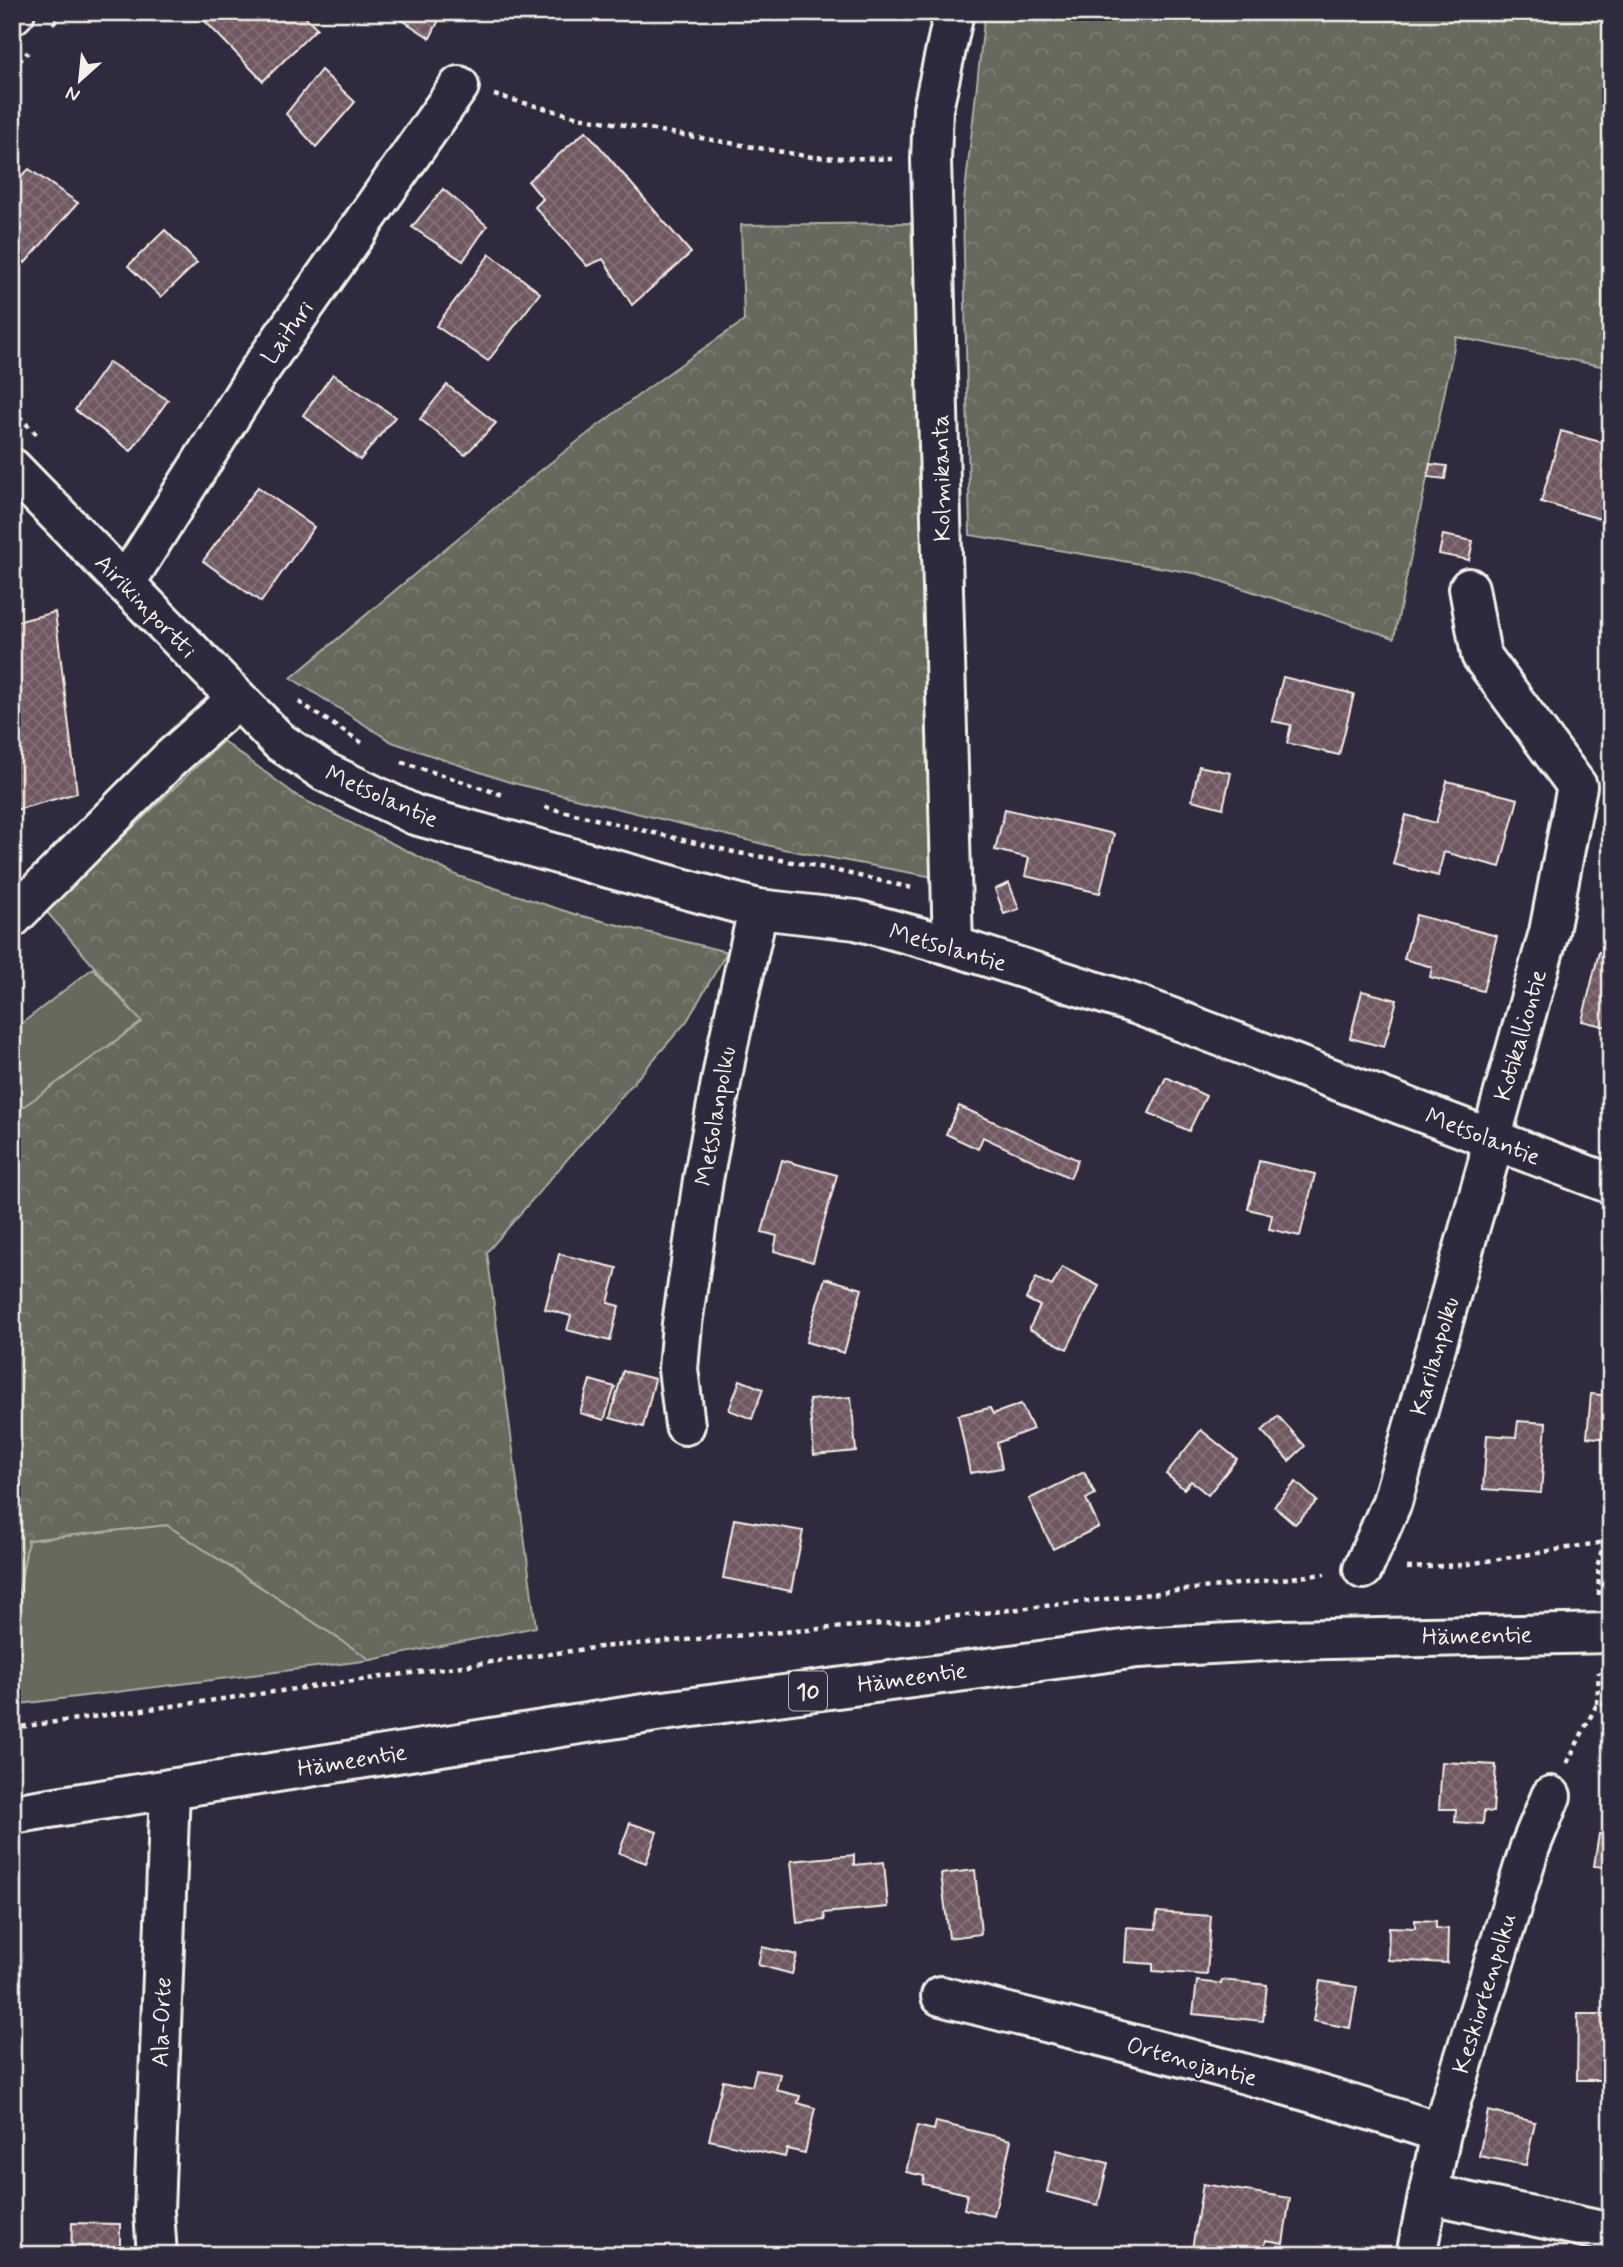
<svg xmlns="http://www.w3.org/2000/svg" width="1623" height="2267" viewBox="0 0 1623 2267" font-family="Mynerve,sans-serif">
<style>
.grass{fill:#66695b;stroke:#adada2;stroke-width:2}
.forest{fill:url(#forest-crowns);stroke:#adada2;stroke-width:2}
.building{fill:url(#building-cross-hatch);stroke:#f4f1e8;stroke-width:2}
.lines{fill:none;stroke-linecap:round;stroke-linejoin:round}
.minor-casing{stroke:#f4f1e8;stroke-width:44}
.highway-casing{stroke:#f4f1e8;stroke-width:44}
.path{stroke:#f4f1e8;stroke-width:4.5;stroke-dasharray:5 5;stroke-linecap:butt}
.minor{stroke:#2f2a3d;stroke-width:38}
.highway{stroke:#2f2a3d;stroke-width:38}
.labels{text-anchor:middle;stroke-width:5;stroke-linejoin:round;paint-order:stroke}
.shield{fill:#2f2a3d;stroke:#b9b5b5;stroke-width:2}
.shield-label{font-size:23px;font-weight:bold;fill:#f4f1e8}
.street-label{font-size:24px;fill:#f4f1e8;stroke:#2f2a3d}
</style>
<defs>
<pattern id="forest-crowns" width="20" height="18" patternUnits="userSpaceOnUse" patternTransform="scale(1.75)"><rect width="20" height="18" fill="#66695b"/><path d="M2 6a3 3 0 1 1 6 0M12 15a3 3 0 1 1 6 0" fill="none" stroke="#7c7f73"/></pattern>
<pattern id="building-cross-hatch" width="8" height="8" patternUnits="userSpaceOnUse" patternTransform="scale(1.75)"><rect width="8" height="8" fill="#705861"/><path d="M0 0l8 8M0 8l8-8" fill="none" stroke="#857078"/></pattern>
</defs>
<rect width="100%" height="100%" fill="#2f2a3d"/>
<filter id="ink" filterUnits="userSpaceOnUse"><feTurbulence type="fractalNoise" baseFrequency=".0143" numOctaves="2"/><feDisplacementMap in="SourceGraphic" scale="14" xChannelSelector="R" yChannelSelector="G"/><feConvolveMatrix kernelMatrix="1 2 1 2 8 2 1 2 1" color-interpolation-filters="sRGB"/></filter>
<g filter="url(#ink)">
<g class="grass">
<polygon points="93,968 142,1022 12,1115 12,1031"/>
<polygon points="167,1525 371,1660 12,1705 12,1631 28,1540"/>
</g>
<g class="forest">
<polygon points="985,12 1611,12 1611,368 1456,337 1394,638 1199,574 970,535 963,210"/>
<path d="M 911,223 L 933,877 L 783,849 L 509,782 L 392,742 L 291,678 C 438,555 584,427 744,321 L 741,225 Z"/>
<polygon points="223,741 300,798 458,876 574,914 727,952 687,1021 487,1252 536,1627 371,1660 167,1525 28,1540 12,1631 12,1115 142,1022 46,911"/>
</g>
<g class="building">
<polygon points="206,12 300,12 317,28 263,81 201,17"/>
<polygon points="390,12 443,12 430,38"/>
<polygon points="321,70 355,102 316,147 286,114"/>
<polygon points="586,131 691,253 632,305 603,259 587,266 535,207 543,199 528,181"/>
<polygon points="29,169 78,203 25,263 12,249 12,186"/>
<polygon points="443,189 487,226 463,261 412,227"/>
<polygon points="165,230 197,263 161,297 128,266"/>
<polygon points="490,254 540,293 488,361 436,326"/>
<polygon points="109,362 168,400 131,451 75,410"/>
<polygon points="333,374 395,417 360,460 303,415"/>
<polygon points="447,385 496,423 465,455 420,419"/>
<polygon points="1561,431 1611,445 1611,496 1604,520 1541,502"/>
<polygon points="1430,464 1447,466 1445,479 1428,477"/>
<polygon points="258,487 314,527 261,602 203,561"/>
<polygon points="1443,535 1473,541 1469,560 1439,554"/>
<polygon points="55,612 77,793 12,811 12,623"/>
<polygon points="1283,677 1354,694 1339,755 1287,743 1291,725 1272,721"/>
<polygon points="1199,766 1231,773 1223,808 1192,800"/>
<polygon points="1447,781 1518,799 1500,867 1444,852 1438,876 1393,864 1406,815 1436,823"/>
<polygon points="1005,809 1114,834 1100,893 1025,876 1029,858 995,850"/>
<polygon points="1009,883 1019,909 1004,914 995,889"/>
<polygon points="1416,915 1497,936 1483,991 1430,977 1432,967 1404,959"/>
<polygon points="1599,952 1611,954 1611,1028 1582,1021"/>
<polygon points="1362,991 1397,1000 1384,1047 1350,1038"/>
<polygon points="1166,1077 1206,1096 1189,1131 1149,1113"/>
<polygon points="959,1106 1078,1160 1070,1178 983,1137 978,1149 946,1134"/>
<polygon points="782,1160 837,1175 813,1262 774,1251 777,1236 762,1232"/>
<polygon points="1259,1161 1315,1174 1300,1236 1269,1229 1272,1215 1248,1209"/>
<polygon points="559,1254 617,1268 608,1303 619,1306 610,1341 567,1330 571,1316 545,1309"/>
<polygon points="1062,1267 1099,1286 1067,1349 1029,1329 1040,1306 1026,1299 1036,1278 1052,1286"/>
<polygon points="825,1278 862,1289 844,1353 806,1342"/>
<polygon points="623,1371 655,1379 643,1427 610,1418"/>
<polygon points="590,1380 615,1387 604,1420 580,1413"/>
<polygon points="740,1380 763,1389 752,1419 729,1410"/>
<polygon points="1591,1394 1611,1396 1611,1439 1587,1437"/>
<polygon points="851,1397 856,1451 814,1455 809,1400"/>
<polygon points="1021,1404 1033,1429 997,1443 1002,1468 970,1473 958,1415 990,1408 993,1414"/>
<polygon points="1278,1416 1305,1446 1289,1461 1262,1431"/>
<polygon points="1518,1421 1546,1423 1541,1493 1483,1489 1487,1435 1516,1437"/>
<polygon points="1201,1430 1237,1459 1208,1495 1191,1481 1184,1489 1166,1474"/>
<polygon points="1084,1472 1095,1494 1086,1499 1099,1527 1053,1549 1029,1499"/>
<polygon points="1296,1482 1317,1501 1295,1524 1274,1506"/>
<polygon points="734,1519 803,1531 791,1591 723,1578"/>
<polygon points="1442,1762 1496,1765 1493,1812 1484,1811 1483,1824 1455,1822 1456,1809 1439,1809"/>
<polygon points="630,1823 657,1832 646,1863 619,1853"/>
<polygon points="1599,1834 1611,1836 1611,1868 1594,1866"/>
<polygon points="854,1855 854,1865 884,1862 888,1907 824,1913 825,1920 797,1923 791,1861"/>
<polygon points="975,1870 981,1934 949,1938 941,1874"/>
<polygon points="1157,1912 1211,1916 1207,1975 1153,1971 1153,1964 1125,1962 1127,1927 1156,1929"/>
<polygon points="1415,1920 1436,1921 1436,1928 1448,1929 1447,1963 1388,1960 1389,1927 1415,1928"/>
<polygon points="762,1947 797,1955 792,1974 758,1965"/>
<polygon points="1222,1980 1267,1985 1263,2021 1193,2014 1197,1981 1221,1984"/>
<polygon points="1320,1981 1357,1987 1350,2028 1313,2021"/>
<polygon points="1578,2014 1611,2014 1611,2080 1577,2080"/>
<polygon points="756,2070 780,2074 776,2090 800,2096 798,2103 815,2108 805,2153 787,2149 785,2157 709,2140 723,2080 752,2086"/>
<polygon points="1488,2111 1535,2122 1526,2165 1479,2156"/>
<polygon points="936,2122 1011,2140 994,2216 964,2209 967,2194 923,2184 924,2176 906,2172 917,2126 934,2130"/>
<polygon points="1057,2150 1108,2163 1098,2205 1047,2192"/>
<polygon points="1203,2184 1290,2198 1283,2243 1266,2240 1263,2255 1191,2255"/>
<polygon points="72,2223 120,2224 120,2255 71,2255"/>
</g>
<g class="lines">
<g class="minor-casing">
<g id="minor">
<polyline points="12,15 15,12"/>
<polyline points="12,468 280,742 325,772 415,815 758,909 856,920 953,946 1135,1004 1611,1184"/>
<polyline points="125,584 257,374 459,86"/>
<polyline points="12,918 169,760 237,699"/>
<polyline points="953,946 931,160 933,109 954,12"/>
<polyline points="685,1425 678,1369 682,1324 703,1180 728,1045 758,909"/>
<polyline points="1363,1569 1392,1502 1488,1163 1491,1139 1549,932 1577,786 1481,655 1469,588"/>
<path d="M 941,1996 C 1108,2038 1277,2078 1441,2133"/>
<polyline points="1430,2194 1611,2233"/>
<polyline points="157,2255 154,2211 170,1789"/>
<polyline points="1416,2255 1441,2133 1530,1847 1551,1796"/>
</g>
</g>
<g class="highway-casing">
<polyline id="highway" points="12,1814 656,1712 1138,1648 1283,1640 1611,1633"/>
</g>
<g class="path">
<polyline points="53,24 64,12"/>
<polyline points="12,69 28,52"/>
<polyline points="494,95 578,117 812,157 892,159"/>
<polyline points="12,409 38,436"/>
<polyline points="299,702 362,743"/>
<polyline points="402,762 503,795"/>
<polyline points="545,807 738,853 811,865 912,888"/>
<polyline points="1407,1568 1462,1565 1611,1541"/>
<polyline points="1599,1595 1598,1564 1604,1542"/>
<polyline points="1597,1704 1599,1672"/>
<polyline points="12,1728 600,1647 905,1622 1325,1574"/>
<polyline points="1567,1763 1597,1704 1611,1705"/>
</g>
<use href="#minor" class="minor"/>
<use href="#highway" class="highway"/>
</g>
</g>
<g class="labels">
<rect class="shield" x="789" y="1671.5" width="38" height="39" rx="5"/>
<g class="shield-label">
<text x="808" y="1699">10</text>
</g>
<g class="street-label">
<text transform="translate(287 332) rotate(-55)" y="8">Laituri</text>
<text transform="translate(941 478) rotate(-91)" y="8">Kolmikanta</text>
<text transform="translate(146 606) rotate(46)" y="8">Airikinportti</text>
<text transform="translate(382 796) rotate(24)" y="8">Metsolantie</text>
<text transform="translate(948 947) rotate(16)" y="8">Metsolantie</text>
<text transform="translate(1520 1035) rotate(-74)" y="8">Kotikalliontie</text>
<text transform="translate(715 1116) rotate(-80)" y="8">Metsolanpolku</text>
<text transform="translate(1483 1136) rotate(21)" y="8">Metsolantie</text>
<text transform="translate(1434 1356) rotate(-74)" y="8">Karilanpolku</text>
<text transform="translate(1477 1635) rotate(-1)" y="8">Hämeentie</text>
<text transform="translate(912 1677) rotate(-8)" y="8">Hämeentie</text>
<text transform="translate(352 1760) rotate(-9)" y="8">Hämeentie</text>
<text transform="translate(1484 1993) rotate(-73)" y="8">Keskiortenpolku</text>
<text transform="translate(161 2022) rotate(-88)" y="8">Ala-Orte</text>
<text transform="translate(1192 2061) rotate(15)" y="8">Ortenojantie</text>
</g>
</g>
<rect width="1623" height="2267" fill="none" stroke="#2f2a3d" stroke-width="42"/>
<rect x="21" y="21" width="1581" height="2225" fill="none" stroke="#f4f1e8" stroke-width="2.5" filter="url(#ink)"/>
<g transform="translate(80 80) rotate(207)" stroke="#2f2a3d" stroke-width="5" paint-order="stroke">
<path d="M0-5L12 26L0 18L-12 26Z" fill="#f4f1e8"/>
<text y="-10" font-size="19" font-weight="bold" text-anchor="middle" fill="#f4f1e8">N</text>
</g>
</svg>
